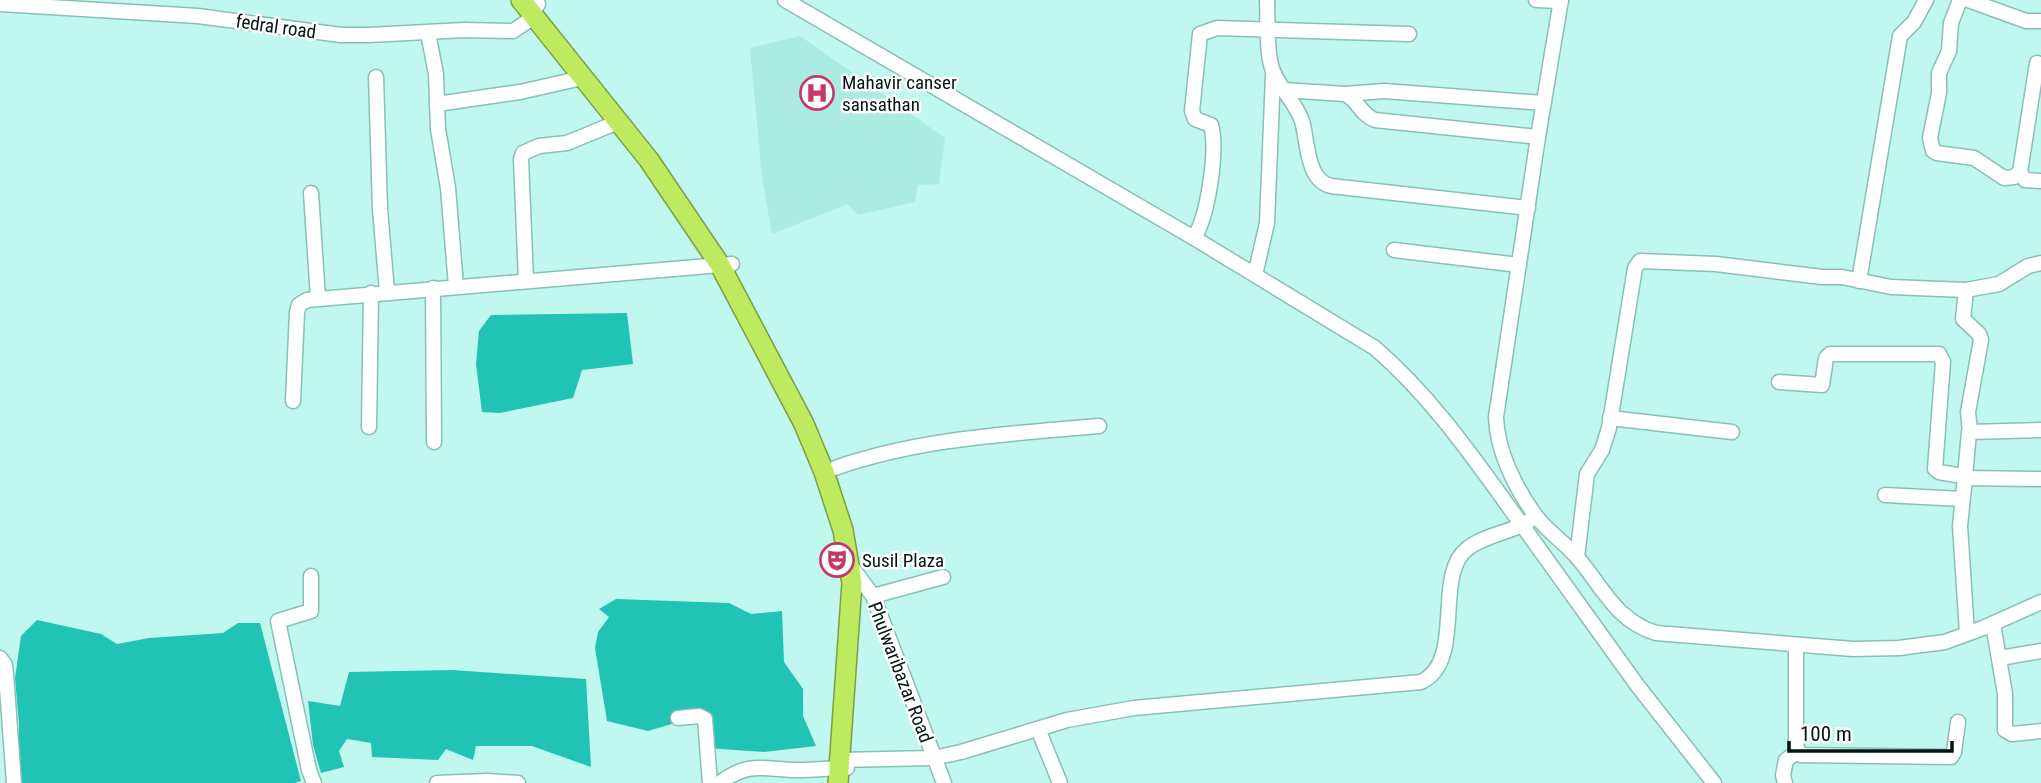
<svg xmlns="http://www.w3.org/2000/svg" width="2041" height="783" viewBox="0 0 2041 783" font-family="'Roboto Condensed',sans-serif">
<style>
.built{fill:#abebe1}
.water{fill:#20c3b4}
.lines{fill:none;stroke-linecap:round;stroke-linejoin:round}
.minor-casing{stroke:#89bfb7;stroke-width:17}
.highway-casing{stroke:#7c9f44;stroke-width:22}
.minor{stroke:#fff;stroke-width:14}
.highway{stroke:#bdea5e;stroke-width:19}
.labels{text-anchor:middle;stroke-width:5;stroke-linejoin:round;paint-order:stroke}
.street-label{font-size:19px;fill:#021513;stroke:#fff}
.poi-label{font-size:19px;fill:#021513;stroke:#fff;text-anchor:start}
</style>
<rect width="100%" height="100%" fill="#c0f7ee"/>
<polygon class="built" points="800,36 945,138 939,184 918,185 915,202 858,215 848,204 772,234 762,177 750,48"/>
<g class="water">
<polygon points="627,313 633,364 582,370 573,398 500,413 482,412 476,364 479,331 491,315"/>
<polygon points="616,599 729,603 751,614 782,611 784,662 803,689 803,716 816,746 764,752 706,748 705,719 685,720 648,731 607,721 595,648 598,632 609,617 599,609"/>
<polygon points="37,620 101,634 117,644 149,638 223,633 238,623 260,623 301,781 295,783 19,783 19,724 15,678 21,636"/>
<polygon points="452,670 586,679 591,767 532,746 476,746 473,760 446,749 438,760 372,757 371,743 347,739 339,751 344,767 321,773 313,745 308,701 340,706 349,672"/>
</g>
<g class="lines">
<g class="minor-casing">
<g id="minor">
<path d="M 785,0 L 1194,238 L 1375,348 C 1434,399 1477,463 1522,525 C 1505,533 1481,537 1467,549 C 1433,575 1466,661 1421,682 L 1134,708 L 1067,720 L 961,752 L 933,758 L 839,760"/>
<path d="M 1267,0 C 1268,21 1266,44 1271,65 C 1276,86 1295,100 1302,121 C 1308,141 1306,180 1331,186 L 1528,208"/>
<polyline points="1536,0 1561,1"/>
<path d="M 1561,0 L 1538,137 L 1496,417 C 1497,451 1515,487 1535,515 C 1546,530 1564,542 1577,557 C 1602,586 1616,621 1656,633 L 1853,649 L 1899,648 L 1945,642 L 1983,628 L 2041,602"/>
<polyline points="1960,0 1951,23 1949,51 1939,73 1939,93 1930,138 1933,151 1937,153 1974,158 2004,178 2014,177 2020,172"/>
<polyline points="1968,0 2026,21 2041,21"/>
<polyline points="0,4 198,16 341,35 369,35 464,30 513,31 528,21 538,4"/>
<polyline points="428,33 436,74 438,129 448,188 456,286"/>
<polyline points="2037,63 2020,172 2025,180 2041,181"/>
<polyline points="376,77 380,209 387,292"/>
<path d="M 1284,90 L 1345,94 C 1358,100 1361,115 1375,120 L 1538,137"/>
<polyline points="1345,94 1384,91 1544,103"/>
<polyline points="437,104 520,92 582,78"/>
<polyline points="311,193 318,298"/>
<path d="M 1194,238 C 1208,216 1218,150 1211,125 L 1195,119 L 1192,111 L 1200,34 L 1217,28 L 1409,34"/>
<polyline points="1394,250 1519,265"/>
<polyline points="1255,275 1267,223 1273,75"/>
<polyline points="526,281 521,159 523,153 539,146 567,143 618,122"/>
<polyline points="1859,281 1900,36 1914,22 1926,0"/>
<polyline points="433,288 434,442"/>
<polyline points="1966,290 1963,319 1979,334 1981,340 1968,412 1970,432"/>
<polyline points="1779,382 1822,385 1826,358 1830,354 1939,354 1943,362 1935,469 1939,472 1968,477"/>
<polyline points="293,401 297,312 299,305 307,300 732,264"/>
<polyline points="1610,418 1732,432"/>
<polyline points="369,427 371,293"/>
<path d="M 835,468 C 921,438 1010,434 1099,426"/>
<polyline points="1965,476 1969,432 2041,430"/>
<polyline points="1885,495 1962,499"/>
<polyline points="1529,521 1522,525 1637,685 1714,783"/>
<polyline points="1577,557 1587,474 1602,450 1609,428 1635,268 1640,261 1716,264 1822,277 1842,277 1891,287 1966,290 1999,284 2028,266 2041,263"/>
<polyline points="851,566 873,596 944,783"/>
<polyline points="311,576 311,611 278,621 309,770 314,783"/>
<polyline points="873,596 943,577"/>
<polyline points="1993,624 2005,694 2005,730 2012,734 2041,731"/>
<polyline points="1967,633 1960,526 1965,478 2041,479"/>
<polyline points="1796,645 1796,745 1800,755 1951,757 1954,752 1958,722"/>
<polyline points="0,658 5,665 6,674 14,783"/>
<polyline points="2000,658 2041,651"/>
<polyline points="678,718 699,716 705,719 710,783"/>
<polyline points="1038,729 1060,783"/>
<polyline points="437,783 487,781 518,783"/>
<path d="M 720,783 C 749,760 765,770 798,770 C 814,770 831,768 847,768"/>
<polyline points="1785,783 1783,775 1786,760 1797,752"/>
</g>
</g>
<g class="highway-casing">
<polyline id="highway" points="521,0 649,160 720,265 804,424 824,472 843,530 852,583 838,783"/>
</g>
<use href="#minor" class="minor"/>
<use href="#highway" class="highway"/>
</g>
<defs>
<g id="hospital-ring" transform="scale(1.75)"><circle r="9.5" fill="#fff" stroke="#c53867" stroke-width="1.5"/><path d="M-5-5h3v3.5h4V-5h3V5h-3V1.5h-4V5h-3Z" fill="#c53867"/></g>
<g id="theatre-ring" transform="scale(1.75)"><circle r="9.5" fill="#fff" stroke="#c53867" stroke-width="1.5"/><path d="M-5-5.5Q0-4 5-5.5V0Q5 5 0 6Q-5 5-5 0ZM-3.3-2.5H-1v1.5H-3.3ZM1-2.5H3.3v1.5H1ZM-2.8 1Q0 5.5 2.8 1Z" fill="#c53867"/></g>
</defs>
<g fill-rule="evenodd">
<use href="#hospital-ring" x="817" y="93"/>
<use href="#theatre-ring" x="837" y="560"/>
</g>
<g class="labels">
<g class="street-label">
<text transform="translate(276 26) rotate(8)" y="7">fedral road</text>
<text transform="translate(901 672) rotate(69)" y="7">Phulwaribazar Road</text>
</g>
<g class="poi-label">
<text x="842" y="89">Mahavir canser<tspan x="842" dy="22">sansathan</tspan></text>
<text x="862" y="567">Susil Plaza</text>
</g>
</g>
<path d="M1789 741v10h163v-10" fill="none" stroke="#021513" stroke-width="3.5"/>
<text x="1800" y="741" font-size="21" fill="#021513" stroke="#ffffff" stroke-width="5" paint-order="stroke">100 m</text>
</svg>
